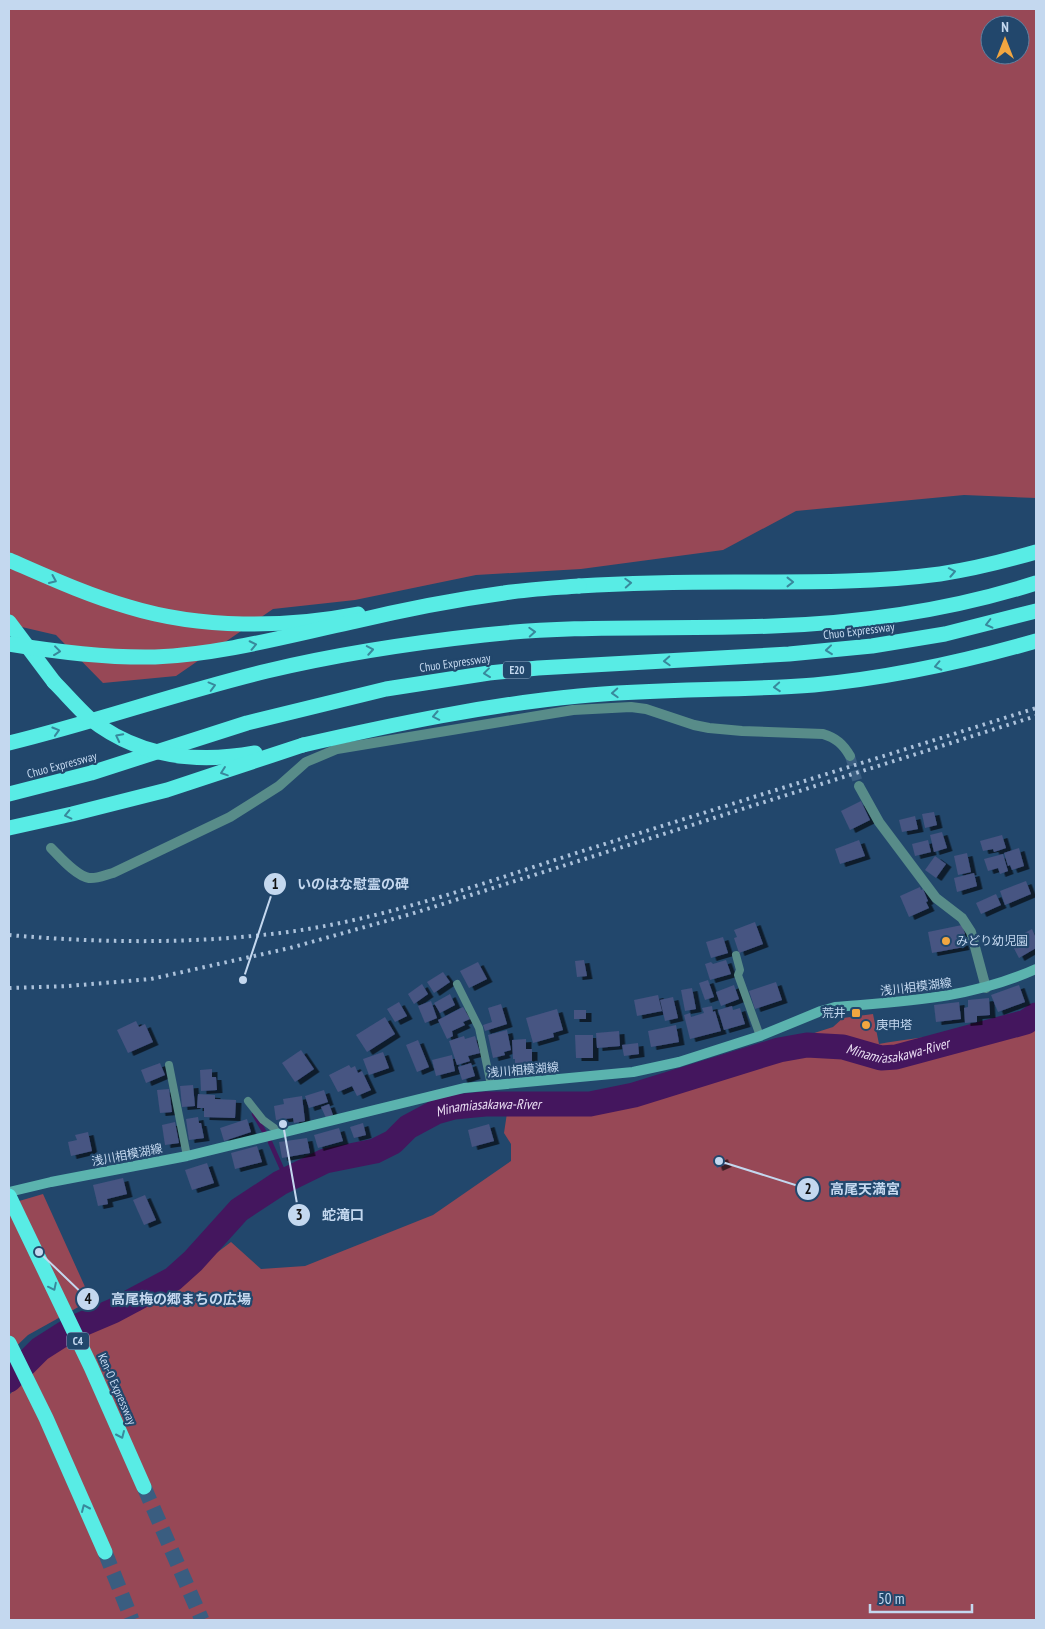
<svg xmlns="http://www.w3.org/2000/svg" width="1045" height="1629" viewBox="0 0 1045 1629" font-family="'PT Sans Narrow','Noto Sans JP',sans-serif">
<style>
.green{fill:#974856;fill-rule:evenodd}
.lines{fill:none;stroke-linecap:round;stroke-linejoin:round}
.stream{stroke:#44165e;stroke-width:4.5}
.river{stroke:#44165e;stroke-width:25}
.building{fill:#475482;filter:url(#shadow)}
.minor-tunnel{stroke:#3a5d80;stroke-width:10;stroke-dasharray:10 5;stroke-linecap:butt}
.motorway-tunnel{stroke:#3a5d80;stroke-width:15;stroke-dasharray:15 8;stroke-linecap:butt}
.service{stroke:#588c89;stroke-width:8}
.minor{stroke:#588c89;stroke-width:10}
.secondary{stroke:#5bb3ae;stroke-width:10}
.motorway{stroke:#58ece5;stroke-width:15}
.rail{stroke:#acc2db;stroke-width:4;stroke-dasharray:2.5 5;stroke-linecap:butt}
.motorway-bridge{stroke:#58ece5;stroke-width:15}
.oneway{stroke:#38899c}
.poi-dot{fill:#f1a640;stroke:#22476c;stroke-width:2}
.labels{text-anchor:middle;stroke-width:4.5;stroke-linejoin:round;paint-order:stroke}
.shield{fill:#22476c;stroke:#93acc8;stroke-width:1}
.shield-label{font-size:11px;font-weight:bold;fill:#c4d8ef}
.street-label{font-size:12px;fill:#c4d8ef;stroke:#22476c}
.poi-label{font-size:12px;fill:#c4d8ef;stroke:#22476c;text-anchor:start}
.water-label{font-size:14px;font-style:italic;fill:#e9ddf2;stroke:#22476c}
.leader{fill:none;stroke:#c4d8ef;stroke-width:2}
.callout-dot{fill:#c4d8ef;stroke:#22476c;stroke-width:2}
.mark-label{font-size:15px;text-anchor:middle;font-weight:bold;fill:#111}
.callout-label{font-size:14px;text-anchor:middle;font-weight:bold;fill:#c4d8ef;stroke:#22476c;stroke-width:4.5;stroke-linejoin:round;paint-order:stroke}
</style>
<defs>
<filter id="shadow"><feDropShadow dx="5.5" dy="3" stdDeviation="0" flood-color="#0009"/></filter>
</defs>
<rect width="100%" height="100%" fill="#22476c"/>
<g class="green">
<path d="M 9,9 L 1036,9 L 1036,498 L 964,495 L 796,511 L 723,550 L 581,569 L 476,575 L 355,600 L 273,609 L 176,676 L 103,683 L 56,635 L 9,624 ZM 990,25 L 1020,25 L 1020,55 L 990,55 Z"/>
<path d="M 1036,1007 L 1036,1620 L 9,1620 L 9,1395 L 63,1342 L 141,1310 L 231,1242 L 261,1269 L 305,1266 L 433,1215 L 511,1161 L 511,1144 L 504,1133 L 507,1113 L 564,1113 L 833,1027 L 843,1018 L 873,1014 L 879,1044 C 929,1035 992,1032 1036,1007 Z"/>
<polygon points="43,1194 91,1300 28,1335 9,1353 9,1204"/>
</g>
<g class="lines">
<g class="stream">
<polyline points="254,1114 265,1133"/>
<polyline points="270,1142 287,1180"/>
</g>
<path class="river" id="s1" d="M 9,1380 L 40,1349 L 73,1328 L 113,1311 L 173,1279 L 193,1261 L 239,1210 L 280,1183 L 325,1161 L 375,1151 L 393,1142 L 408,1127 L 436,1112 L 454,1107 L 485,1104 L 590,1104 L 634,1095 L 779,1050 L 807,1045 L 843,1047 L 881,1058 L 896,1057 L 1026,1022 L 1036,1015"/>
</g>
<g class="building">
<polygon points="861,801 870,820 850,830 841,811"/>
<polygon points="934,812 937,825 925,828 922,814"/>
<polygon points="915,816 918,829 902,832 899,820"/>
<polygon points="942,832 947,848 934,852 930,835"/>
<polygon points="1002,835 1006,848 994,852 993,849 983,851 980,841"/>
<polygon points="859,840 865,856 840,864 835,849"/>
<polygon points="928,840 931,852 915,856 912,844"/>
<polygon points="1019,848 1024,866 1012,870 1010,865 1008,866 1004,853"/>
<polygon points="967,853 971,872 958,875 954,856"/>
<polygon points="1003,854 1008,871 1000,874 998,868 988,871 984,859"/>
<polygon points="935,856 946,864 936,878 925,870"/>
<polygon points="974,873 977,886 957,892 954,878"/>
<polygon points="1026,881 1031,894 1005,905 1000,891"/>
<polygon points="920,887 921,890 923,889 928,901 926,902 929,908 909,917 900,896"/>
<polygon points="996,894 1001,905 981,914 976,903"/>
<polygon points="755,922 763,944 739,953 734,938 737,937 734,930"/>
<polygon points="962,925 965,934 961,936 964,947 932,953 928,932"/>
<polygon points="1032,929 1036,938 1036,948 1019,958 1010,941"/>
<polygon points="723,937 728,953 711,958 706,942"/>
<polygon points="584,960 587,976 577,977 575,961"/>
<polygon points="726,960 731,974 710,980 705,964 711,962 713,964"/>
<polygon points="478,962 487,979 469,988 460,971"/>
<polygon points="443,972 450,982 434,993 427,982"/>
<polygon points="708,980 714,997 705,1000 699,983"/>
<polygon points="776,982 782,1000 755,1009 749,991"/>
<polygon points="422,984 428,994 414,1004 408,994"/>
<polygon points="734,985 739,999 721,1006 716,992"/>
<polygon points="1019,985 1025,1002 998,1012 991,995"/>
<polygon points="692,988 696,1009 685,1011 681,990"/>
<polygon points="450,994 455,1005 440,1013 434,1003"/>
<polygon points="658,995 662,1011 637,1016 634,1000"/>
<polygon points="673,997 678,1018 665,1021 660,1000"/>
<polygon points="989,998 990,1015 977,1016 977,1022 965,1023 964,1008 968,1007 968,1000"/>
<polygon points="431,1001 437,1018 425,1023 418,1006"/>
<polygon points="399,1002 407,1016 395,1022 387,1009"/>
<polygon points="959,1002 961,1019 936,1022 934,1005"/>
<polygon points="501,1004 507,1024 485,1031 483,1025 492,1022 488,1008"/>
<polygon points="712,1006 713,1012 715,1011 721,1031 690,1039 684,1015 690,1013 691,1017 704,1013 702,1008"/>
<polygon points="732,1006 733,1010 740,1008 745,1024 724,1030 718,1010"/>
<polygon points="463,1007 470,1019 463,1022 465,1025 452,1031 453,1036 447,1039 438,1020"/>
<polygon points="557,1009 563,1030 553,1033 554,1037 533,1043 526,1018"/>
<rect x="574" y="1010" width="12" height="9"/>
<polygon points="385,1017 395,1034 367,1052 356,1035"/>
<polygon points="136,1021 139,1027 145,1024 153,1042 128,1053 117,1030"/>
<polygon points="676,1025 679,1042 651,1047 648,1031"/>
<polygon points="507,1030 511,1050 504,1052 505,1055 493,1058 488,1035"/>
<polygon points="619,1031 620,1046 597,1048 596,1033"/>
<polygon points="575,1035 593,1035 593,1058 576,1058"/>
<polygon points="464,1036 465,1039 475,1036 480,1053 468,1056 470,1061 457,1065 449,1041"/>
<polygon points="526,1039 526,1049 532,1049 532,1073 526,1073 526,1069 515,1069 515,1059 513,1059 512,1040"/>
<polygon points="418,1040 429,1067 417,1072 406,1045"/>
<polygon points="638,1043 639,1054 624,1056 622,1045"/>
<polygon points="301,1050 314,1069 295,1082 282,1063"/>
<polygon points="383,1052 389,1068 369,1075 363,1059"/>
<polygon points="452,1055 455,1071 436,1076 432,1060"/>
<polygon points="160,1063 165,1075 146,1083 141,1070"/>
<polygon points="471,1063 475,1076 462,1080 458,1067"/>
<polygon points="349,1065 351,1068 355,1066 358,1073 362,1071 371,1090 357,1096 352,1086 338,1092 329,1075"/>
<polygon points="212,1069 212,1077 216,1077 217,1090 201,1091 200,1070"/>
<polygon points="193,1085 195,1106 182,1107 180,1086"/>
<polygon points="169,1089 172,1112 160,1113 157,1090"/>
<polygon points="324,1090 328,1102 309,1108 305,1096"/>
<polygon points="198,1094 215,1095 215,1099 236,1100 235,1118 204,1117 204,1108 197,1108"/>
<polygon points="302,1096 305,1121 294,1123 293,1118 276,1120 274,1106 284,1104 283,1099"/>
<polygon points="329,1104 333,1115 326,1118 321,1107"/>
<polygon points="198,1117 199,1123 201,1123 204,1138 189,1140 186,1119"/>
<polygon points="247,1119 251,1132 224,1141 220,1128"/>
<polygon points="175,1122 179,1143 165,1145 162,1125"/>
<polygon points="363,1123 366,1135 354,1138 350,1127"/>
<polygon points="489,1124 494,1141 472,1147 468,1130"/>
<polygon points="339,1128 343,1141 318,1148 314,1135"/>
<polygon points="88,1132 92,1151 71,1156 68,1142 77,1140 75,1135"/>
<polygon points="307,1138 310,1153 282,1158 279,1142"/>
<polygon points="257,1146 262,1162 235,1169 231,1153"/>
<polygon points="722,1156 726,1164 717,1168 714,1160"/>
<polygon points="207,1163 214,1183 192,1190 185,1170"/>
<polygon points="123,1178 127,1194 107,1199 108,1204 98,1206 93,1185"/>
<polygon points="145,1195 156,1220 144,1225 133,1200"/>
</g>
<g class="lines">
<polyline class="minor-tunnel" points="850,756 859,786"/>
<g class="motorway-tunnel">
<polyline points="144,1487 202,1620"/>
<polyline points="105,1552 132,1620"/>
</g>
<g class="service">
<polyline points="736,955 740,970 738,975 760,1036"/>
<polyline points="457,984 479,1028 491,1085"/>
<polyline points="169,1065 187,1156"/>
<polyline points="248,1101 263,1120 281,1133"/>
</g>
<g class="minor">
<polyline points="859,786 879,822 936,898 962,918 971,932 986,988"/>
<path d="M 51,848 C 60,857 76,876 89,878 C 97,879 105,875 113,873 L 230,817 L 279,786 L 306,762 L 337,749 L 573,710 L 631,707 L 646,709 L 694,725 L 709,728 L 742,731 L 823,734 C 836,738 843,744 850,756"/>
</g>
<path class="secondary" d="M 9,1192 L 51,1182 L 187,1156 L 464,1088 L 633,1072 L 679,1062 L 760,1036 L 821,1011 L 835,1007 C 906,1001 969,999 1036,969"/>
<g class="motorway">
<path d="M 9,560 C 48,577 87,595 129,607 C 201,629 285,628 358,614"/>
<path d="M 579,586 C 631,583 683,582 735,582 C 803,582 872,583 940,574 C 973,569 1005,561 1036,552"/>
<polyline points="9,622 54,682"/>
<path d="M 9,743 C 95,722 180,692 267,671 C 338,654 411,643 484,635 C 579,624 677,630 773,626 C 862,623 951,610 1036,583"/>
<path d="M 303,745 C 395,724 486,705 579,696 C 657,688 736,691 814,685 C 889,678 963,662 1036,641"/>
<polyline points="9,794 91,773 247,723 386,689 489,673 538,668 789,654 872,646 945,634 1036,611"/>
<polyline points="9,1196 91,1367 144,1487"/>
<polyline points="9,1343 46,1418 105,1552"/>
</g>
<g class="rail">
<path d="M 9,935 C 99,943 190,944 280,933 C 386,920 488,881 589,849 C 738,802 887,755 1036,708"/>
<polyline points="9,988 68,986 151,979 290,948 411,914 1036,716"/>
</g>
<g class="motorway-bridge">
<path d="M 9,644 C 57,652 106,658 155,657 C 222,654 287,636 352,622 C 402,610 453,600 504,593 C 529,589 554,588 579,586"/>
<path d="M 54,682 C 66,694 77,707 89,718 C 138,757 195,764 255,753"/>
<polyline points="9,828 72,814 167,790 303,745"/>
</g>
</g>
<defs><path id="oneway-chevron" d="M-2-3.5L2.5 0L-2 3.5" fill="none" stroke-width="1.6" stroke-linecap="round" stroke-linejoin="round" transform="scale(1.25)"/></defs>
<g class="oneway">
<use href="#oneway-chevron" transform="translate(952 572) rotate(-11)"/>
<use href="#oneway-chevron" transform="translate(53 580) rotate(24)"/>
<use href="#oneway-chevron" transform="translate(790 582)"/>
<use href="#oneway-chevron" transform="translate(628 583) rotate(-3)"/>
<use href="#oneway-chevron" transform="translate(989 624) rotate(166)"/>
<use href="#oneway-chevron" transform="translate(532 632) rotate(-3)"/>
<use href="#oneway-chevron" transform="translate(253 645) rotate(-12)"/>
<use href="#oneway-chevron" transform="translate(370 650) rotate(-10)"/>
<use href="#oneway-chevron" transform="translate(829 650) rotate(174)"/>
<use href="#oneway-chevron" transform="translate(57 651) rotate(7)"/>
<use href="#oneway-chevron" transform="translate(667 661) rotate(177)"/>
<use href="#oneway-chevron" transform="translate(938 666) rotate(168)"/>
<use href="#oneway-chevron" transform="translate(487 673) rotate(173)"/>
<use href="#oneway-chevron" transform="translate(212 686) rotate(-15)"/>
<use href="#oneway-chevron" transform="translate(777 687) rotate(176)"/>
<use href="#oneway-chevron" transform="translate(615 693) rotate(177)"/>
<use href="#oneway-chevron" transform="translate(436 716) rotate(169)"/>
<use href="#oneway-chevron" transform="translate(56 731) rotate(-17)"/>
<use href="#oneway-chevron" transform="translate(119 737) rotate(-153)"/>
<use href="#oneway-chevron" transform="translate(224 772) rotate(161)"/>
<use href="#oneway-chevron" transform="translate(68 815) rotate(167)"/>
<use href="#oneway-chevron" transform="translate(53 1287) rotate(64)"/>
<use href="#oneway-chevron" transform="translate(121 1435) rotate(66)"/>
<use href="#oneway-chevron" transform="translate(85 1508) rotate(-114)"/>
</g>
<g class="poi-dot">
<circle cx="946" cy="941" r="5"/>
<rect x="851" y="1008" width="10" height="10" rx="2.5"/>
<circle cx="866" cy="1025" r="5"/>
</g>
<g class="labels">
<g class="shield">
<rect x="503" y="661.5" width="28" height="17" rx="4"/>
<rect x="67" y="1332.5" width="22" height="17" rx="4"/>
</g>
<g class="shield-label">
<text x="517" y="674">E20</text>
<text x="78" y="1345">C4</text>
</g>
<g class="street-label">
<text transform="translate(859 631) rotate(-7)" y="4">Chuo Expressway</text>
<text transform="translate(455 663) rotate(-8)" y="4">Chuo Expressway</text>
<text transform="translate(62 765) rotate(-15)" y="4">Chuo Expressway</text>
<text transform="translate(916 987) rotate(-7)" y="4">浅川相模湖線</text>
<text transform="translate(523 1070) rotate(-5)" y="4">浅川相模湖線</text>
<text transform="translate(127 1155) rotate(-11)" y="4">浅川相模湖線</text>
<text transform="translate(117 1389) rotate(66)" y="4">Ken-O Expressway</text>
</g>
<g class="poi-label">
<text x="956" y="945">みどり幼児園</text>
<text x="846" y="1017" text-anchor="end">荒井</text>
<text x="876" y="1029">庚申塔</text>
</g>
<g class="water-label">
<text dy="5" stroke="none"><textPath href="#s1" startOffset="986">Minamiasakawa-River</textPath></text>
<text dy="5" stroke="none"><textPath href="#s1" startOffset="566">Minamiasakawa-River</textPath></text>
</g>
</g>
<path class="leader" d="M243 980L275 884M719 1161L808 1189M283 1124L299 1215M39 1252L88 1299"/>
<g class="callout-dot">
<circle cx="243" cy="980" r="5"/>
<circle cx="719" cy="1161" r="5"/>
<circle cx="283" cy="1124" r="5"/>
<circle cx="39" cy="1252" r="5"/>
<circle cx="275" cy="884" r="12"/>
<circle cx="808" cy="1189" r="12"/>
<circle cx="299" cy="1215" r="12"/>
<circle cx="88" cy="1299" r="12"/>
</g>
<g class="mark-label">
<text x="275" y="889">1</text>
<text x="808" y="1194">2</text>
<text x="299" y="1220">3</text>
<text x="88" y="1304">4</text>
</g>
<g class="callout-label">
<text x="353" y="889">いのはな慰霊の碑</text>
<text x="865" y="1194">高尾天満宮</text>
<text x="343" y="1220">蛇滝口</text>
<text x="181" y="1304">高尾梅の郷まちの広場</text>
</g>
<rect width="1045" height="1629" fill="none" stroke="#c4d8ef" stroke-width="20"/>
<g transform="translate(1005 40)"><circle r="24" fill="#22476c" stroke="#6381a0"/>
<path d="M0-4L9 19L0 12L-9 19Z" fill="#f1a640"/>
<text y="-8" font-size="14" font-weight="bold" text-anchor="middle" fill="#c4d8ef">N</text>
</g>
<path d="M870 1604v8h102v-8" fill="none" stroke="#c4d8ef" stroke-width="2.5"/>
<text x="878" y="1604" font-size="15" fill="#c4d8ef" stroke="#22476c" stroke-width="4" paint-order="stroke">50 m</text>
</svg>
